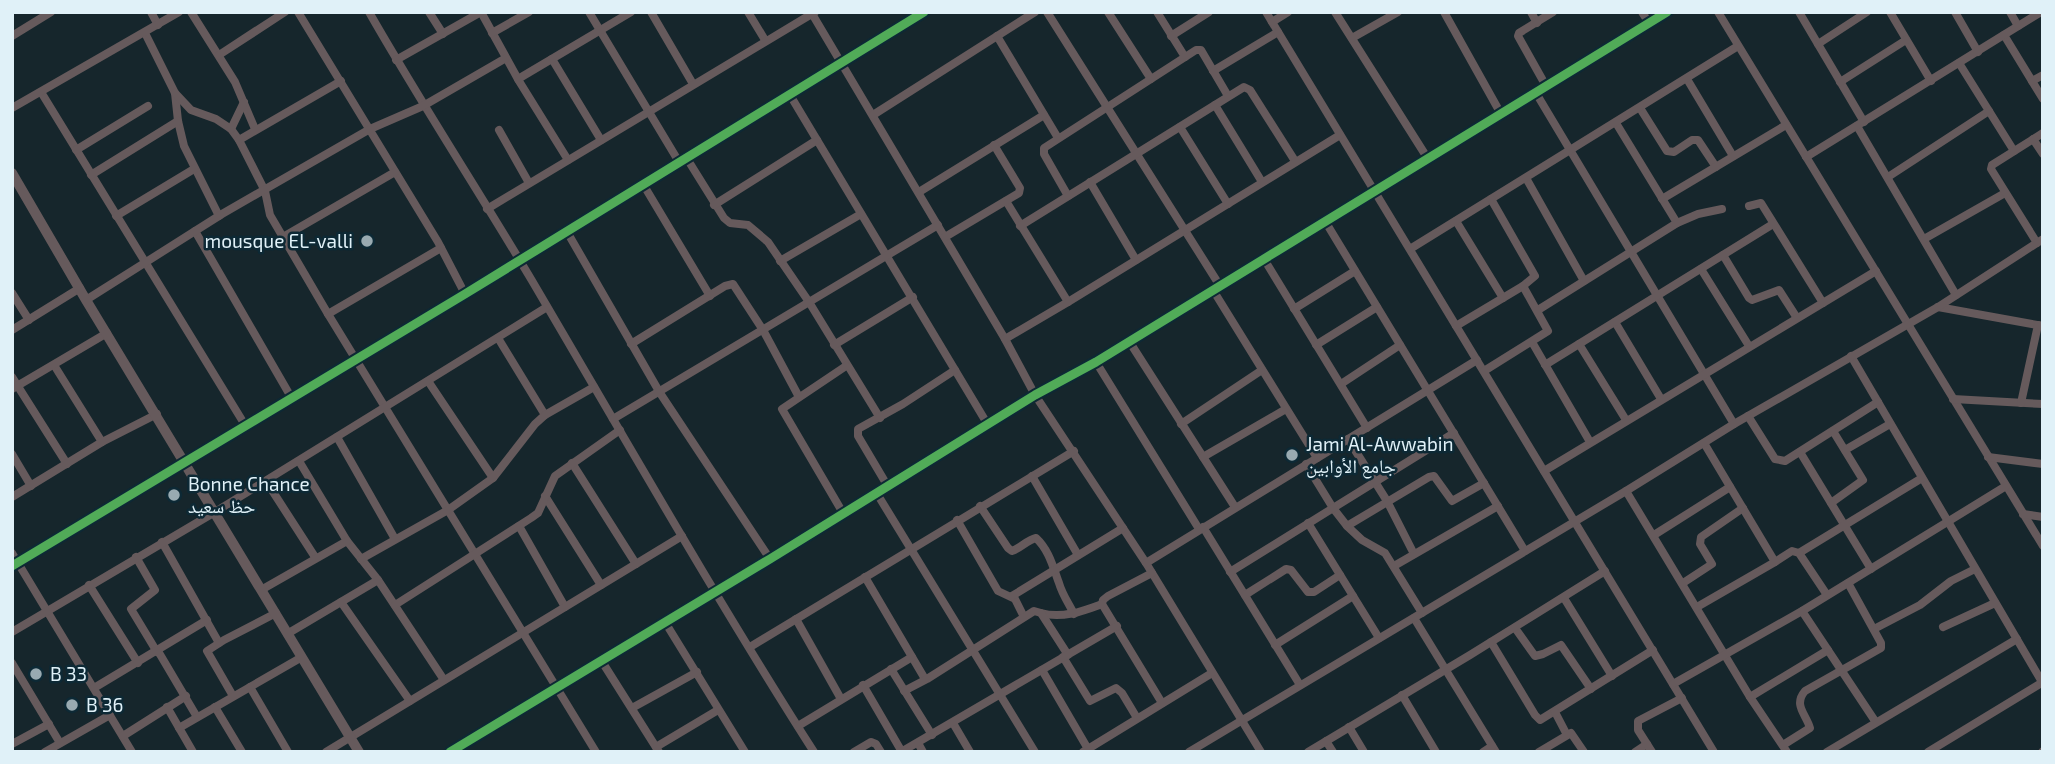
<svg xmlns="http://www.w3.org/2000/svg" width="2055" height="764" viewBox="0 0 2055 764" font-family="'Exo 2','Noto Naskh Arabic',sans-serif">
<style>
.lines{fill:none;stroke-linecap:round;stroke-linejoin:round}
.minor{stroke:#665a5c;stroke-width:8}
.tertiary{stroke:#665a5c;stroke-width:10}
.cycleway-casing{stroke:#0d2935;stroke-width:13}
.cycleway{stroke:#51ab58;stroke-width:9}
.poi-dot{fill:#99aab1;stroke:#0d2935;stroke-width:2.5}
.labels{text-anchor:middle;stroke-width:5;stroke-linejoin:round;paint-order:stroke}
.poi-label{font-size:19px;fill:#e0f1f8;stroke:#0d2935;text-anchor:start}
</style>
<rect width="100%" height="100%" fill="#16262c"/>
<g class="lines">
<g class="minor">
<polyline points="151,12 158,25"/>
<polyline points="191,12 235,82 255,129"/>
<polyline points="298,12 438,242 465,294"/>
<path d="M 369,12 C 421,103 478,190 531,279 C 624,437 715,597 814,752"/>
<polyline points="429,12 443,34"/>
<polyline points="481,12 519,81 568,160"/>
<polyline points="589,12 679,162"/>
<polyline points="651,12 693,84"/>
<polyline points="748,12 765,40"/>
<polyline points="811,12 1005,339 1035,395 1146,563 1261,752"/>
<polyline points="1047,12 1220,286"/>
<polyline points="1108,12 1151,79"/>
<polyline points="1157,12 1185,57"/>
<polyline points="1266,12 1714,752"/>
<polyline points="1335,12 1428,159"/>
<polyline points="1444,12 1501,114"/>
<polyline points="1531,12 1537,23"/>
<polyline points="1642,12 1649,23"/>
<polyline points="1718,12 2043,546"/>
<polyline points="1799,12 1864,122"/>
<polyline points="1890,12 1931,81"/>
<polyline points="1955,12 1978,52"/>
<polyline points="2010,12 2018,26"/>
<polyline points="1272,22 1288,12"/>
<polyline points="145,33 175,93 178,121 184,146 219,216"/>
<polyline points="492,33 529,12"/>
<polyline points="2004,35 2043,99"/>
<polyline points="12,36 51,12"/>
<polyline points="997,36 1058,138"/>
<polyline points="1171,36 1209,12"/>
<polyline points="1352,38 1398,12"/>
<polyline points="1818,44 1867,12"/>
<polyline points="219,55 285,12"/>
<polyline points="552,59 601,140"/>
<polyline points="396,60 481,12"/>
<polyline points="1959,63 2014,151"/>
<polyline points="1213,71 1278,32"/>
<polyline points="518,79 631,12"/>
<polyline points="1687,79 1733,156"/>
<polyline points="2032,81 2043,75"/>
<polyline points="1840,82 1906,40"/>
<polyline points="1546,86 1518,36 1519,33 1553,12"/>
<polyline points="41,92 245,425"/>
<polyline points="175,93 191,110 216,119 231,129 239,140 265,191 270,215 328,314 596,752"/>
<polyline points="1536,93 1734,424"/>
<polyline points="790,95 988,425"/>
<polyline points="1215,105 1262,182"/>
<polyline points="12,108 179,12"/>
<polyline points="1640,108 1667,151 1674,152 1692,140 1698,140 1716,167"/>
<polyline points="873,115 1035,12"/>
<polyline points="1616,123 1677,223"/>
<polyline points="1857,126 1956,295"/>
<polyline points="1180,127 1228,204"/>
<polyline points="231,129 244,102"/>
<polyline points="499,130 529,183"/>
<polyline points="2033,139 2043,154"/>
<polyline points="239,140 341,81"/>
<polyline points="76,150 148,106"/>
<polyline points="686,157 724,218 730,223 748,225 768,242 809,302 880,418"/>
<polyline points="1806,157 2041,12"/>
<polyline points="91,175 178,121"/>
<polyline points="1888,177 1989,111"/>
<polyline points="1526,178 1584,281"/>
<polyline points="1090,182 1136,260"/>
<polyline points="643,184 710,296"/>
<polyline points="919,192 1044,115"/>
<polyline points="1068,196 1044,154 1044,148 1196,50 1201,50 1228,96"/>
<polyline points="1662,199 1786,125"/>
<polyline points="1006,201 1068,302"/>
<polyline points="714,205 817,140"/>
<polyline points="1749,206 1761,203 1823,303"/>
<polyline points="487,209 815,12"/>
<polyline points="116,216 194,169"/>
<polyline points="1325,221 1525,551"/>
<polyline points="1456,221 1503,298"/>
<polyline points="1020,226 1244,87 1250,90 1295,161"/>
<polyline points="566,230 660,393 770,559"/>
<polyline points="195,231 291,397"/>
<polyline points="283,237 395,172"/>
<polyline points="945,237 1019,193 1020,188 994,145"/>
<polyline points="1924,239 2005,193"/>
<polyline points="2037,243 1991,169 1992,165 2043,133"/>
<polyline points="1410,249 1738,46"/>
<polyline points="1723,255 1749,298 1752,300 1779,290 1797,318"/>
<polyline points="1264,259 1367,428"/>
<polyline points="780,261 861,214"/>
<polyline points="1701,269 1749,346"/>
<polyline points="1213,290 1317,458"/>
<polyline points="12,293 29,320"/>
<polyline points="86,300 222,214 370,129 423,106 506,58"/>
<polyline points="1938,307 2043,326"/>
<polyline points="1294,309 1355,271"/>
<polyline points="1538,310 1677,223 1698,214 1722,209"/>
<polyline points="328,314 441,248"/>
<polyline points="1615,322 1661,399"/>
<polyline points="1456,326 1523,286 1535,276 1491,199"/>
<polyline points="12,330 80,288"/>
<polyline points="498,338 545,415"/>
<polyline points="1005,339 1068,302 1340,135"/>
<polyline points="1129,341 1235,507"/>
<polyline points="1532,342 1590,442"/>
<polyline points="631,344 725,286 733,284 763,330 799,397"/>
<polyline points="1579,344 1626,420"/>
<polyline points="834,345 913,297"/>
<polyline points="1316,345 1377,307"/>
<polyline points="1851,356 2042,682"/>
<polyline points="1096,362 1199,529"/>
<polyline points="54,365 102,442"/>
<polyline points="1545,365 1773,224"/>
<polyline points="1484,371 1548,331 1523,286"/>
<polyline points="12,377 67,464"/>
<polyline points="428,381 493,478"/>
<polyline points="1341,384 1400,345"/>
<polyline points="12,389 107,333"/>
<polyline points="1953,399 2043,404"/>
<polyline points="2021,403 2038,325"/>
<polyline points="1748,416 1775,459 1785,461 1878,402"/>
<polyline points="613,419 938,225"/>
<polyline points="1181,424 1262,370"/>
<polyline points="337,437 395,539"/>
<polyline points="1348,439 1387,501 1414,554"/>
<polyline points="1845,450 1890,424"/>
<polyline points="1800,452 1871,569"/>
<polyline points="12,454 31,486"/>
<polyline points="1203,457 1286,409"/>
<polyline points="1988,457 2043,464"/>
<polyline points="299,461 347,541 378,580 444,680"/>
<polyline points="572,463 636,564"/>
<polyline points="1306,464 1333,508 1347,526 1362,540 1385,553 1422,613"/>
<polyline points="1544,471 1876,271"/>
<polyline points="1032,476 1078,555"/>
<polyline points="266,481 315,557"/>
<polyline points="887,485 858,436 858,429 903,404 955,370"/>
<polyline points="1626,491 1750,697 1787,752"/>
<polyline points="876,492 1035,752"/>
<polyline points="545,496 601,585"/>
<polyline points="12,497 102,442 157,414"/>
<polyline points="1831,503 1863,480 1833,431"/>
<path d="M 980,506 L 1008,548 L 1012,551 C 1021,548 1027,540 1036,538 C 1049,550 1053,567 1059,583 C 1062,594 1069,604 1074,614"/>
<polyline points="843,513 782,409 846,366"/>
<polyline points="2023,514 2043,517"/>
<polyline points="957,520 998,591 1015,599 1024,617"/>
<polyline points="1308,523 1379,638"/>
<polyline points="519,526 565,607"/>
<polyline points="1347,526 1429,477 1434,476 1452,501 1484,483"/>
<polyline points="1203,527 1300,685"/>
<polyline points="1654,535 1730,487"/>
<polyline points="162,542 219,643"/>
<polyline points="12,553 132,752"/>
<polyline points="1799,553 1922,478"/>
<polyline points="136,557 155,590 131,609 157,652"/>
<polyline points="361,559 448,510 493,478 535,424 545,415 594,387"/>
<polyline points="1775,562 1792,551 1799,553 1827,595"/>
<polyline points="1146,563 1477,360"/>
<polyline points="12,566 465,294 924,12"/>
<polyline points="1394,566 1498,506"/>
<polyline points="1230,572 1454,433"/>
<polyline points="1152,573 1108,596 1103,600 1102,604 1162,703"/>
<polyline points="865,577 925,679"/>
<polyline points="1683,583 1712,564 1700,544 1701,537 1743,508"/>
<polyline points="89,585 138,663"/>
<polyline points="261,590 347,541"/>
<polyline points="1245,595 1286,569 1291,570 1308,592 1314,592 1340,575"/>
<polyline points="1012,596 1123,528"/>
<polyline points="1564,598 1612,676"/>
<polyline points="341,602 410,701"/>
<polyline points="395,605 531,518 538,513 555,476 620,430"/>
<polyline points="1697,607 1775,562 1704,443"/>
<polyline points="1802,611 1875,721"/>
<path d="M 1041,613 C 1062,619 1083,611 1102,604"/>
<polyline points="1414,618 1496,752"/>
<polyline points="796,619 841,699"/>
<polyline points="665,622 745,752"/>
<polyline points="1943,627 1995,603"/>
<polyline points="1515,628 1535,656 1543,654 1561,645 1591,689"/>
<polyline points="1874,629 1920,605 1951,581 1975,569"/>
<polyline points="12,632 215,512 547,307"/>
<polyline points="287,634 378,580"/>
<polyline points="1491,642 1535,715 1540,720 1653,650"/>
<polyline points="1275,645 1353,596"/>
<polyline points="750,647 1074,451"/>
<polyline points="158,651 197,717"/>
<polyline points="1063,657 1090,701 1116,688 1122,693 1137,718"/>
<polyline points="601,660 659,752"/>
<polyline points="12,663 60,743"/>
<polyline points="891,669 932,735"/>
<polyline points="1042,670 1088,749"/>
<polyline points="1673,684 1802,611 2006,486"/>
<polyline points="863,685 902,752"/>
<polyline points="250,687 288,752"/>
<polyline points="94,688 207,620"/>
<polyline points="904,691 927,679 1034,611 1041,613 1068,655"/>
<polyline points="1402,695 1436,752"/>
<polyline points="233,696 207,651 224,640 276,613"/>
<polyline points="1750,697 1828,650"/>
<polyline points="167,707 193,752"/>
<polyline points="215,707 242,752"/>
<polyline points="632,708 697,672"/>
<polyline points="1555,712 1567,735"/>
<polyline points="953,723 970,752"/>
<polyline points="798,726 912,657"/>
<polyline points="1349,727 1364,752"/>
<polyline points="179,728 302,657"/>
<polyline points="123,736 186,696"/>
<polyline points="1326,741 1333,752"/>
<polyline points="918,743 923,752"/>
<polyline points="12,744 49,724"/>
<path d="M 1783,745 L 1810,728 C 1806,714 1793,705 1805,691 L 1881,648 L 1881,643 L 1848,583"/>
<polyline points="656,747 718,710"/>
<polyline points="45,752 110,715"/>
<polyline points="326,752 682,536"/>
<polyline points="450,752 770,559 1035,395 1096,362 1667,12"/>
<polyline points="854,752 871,742 876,744 881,752"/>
<polyline points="901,752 1117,626"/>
<polyline points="1083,752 1212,673"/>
<polyline points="1189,752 1626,491 1734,424 1938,307 2043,239"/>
<polyline points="1308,752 1470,655 1605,571"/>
<polyline points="1483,752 1492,746"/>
<polyline points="1539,752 1571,733 1584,752"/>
<polyline points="1635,752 1647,744"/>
<polyline points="1652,752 1638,730 1638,721 1682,698"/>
<polyline points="1827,752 2017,639"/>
<polyline points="1928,752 2043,682"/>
<polyline points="2042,752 2043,751"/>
</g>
<polyline class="tertiary" points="12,173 86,300 359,752"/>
<g class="cycleway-casing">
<g id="cycleway">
<polyline points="12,566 465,294 924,12"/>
<polyline points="450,752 770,559 1035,395 1096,362 1667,12"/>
</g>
</g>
<use href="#cycleway" class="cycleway"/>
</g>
<g class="poi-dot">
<circle cx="367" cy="241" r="7"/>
<circle cx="1292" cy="455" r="7"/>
<circle cx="174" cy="495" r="7"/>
<circle cx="36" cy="674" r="7"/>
<circle cx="72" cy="705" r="7"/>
</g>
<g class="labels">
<g class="poi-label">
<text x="353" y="248" text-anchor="end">mousque EL-valli</text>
<text x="1306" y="451">Jami Al-Awwabin<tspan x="1306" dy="22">جامع الأوابين</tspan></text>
<text x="188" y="491">Bonne Chance<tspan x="188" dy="22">حظ سعيد</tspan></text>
<text x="50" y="681">B 33</text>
<text x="86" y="712">B 36</text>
</g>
</g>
<rect width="2055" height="764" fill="none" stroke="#e0f1f8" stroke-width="28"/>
</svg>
